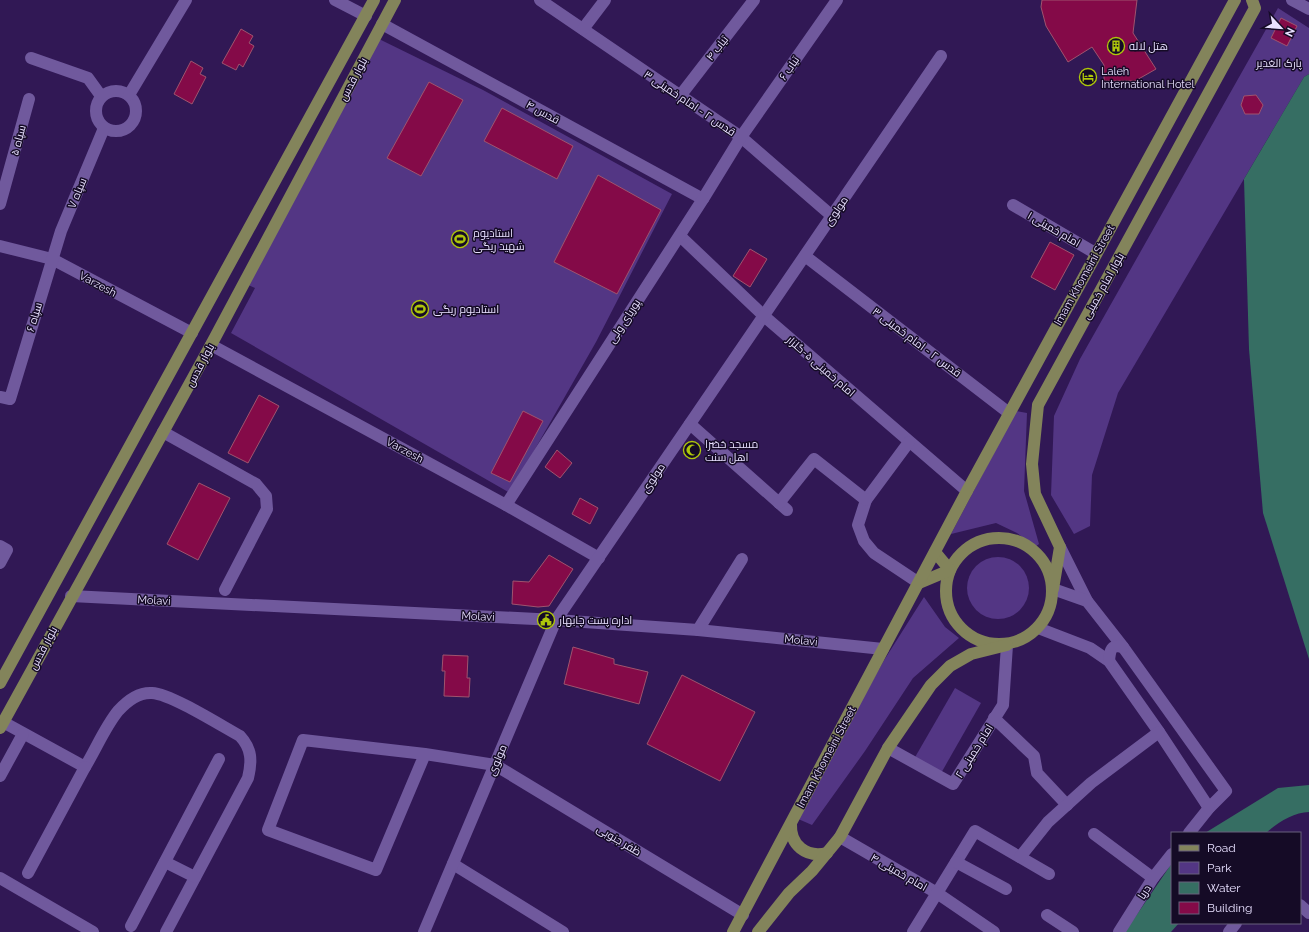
<svg xmlns="http://www.w3.org/2000/svg" width="1309" height="932" viewBox="0 0 1309 932" font-family="Raleway,Cairo,sans-serif">
<style>
.green{fill:#533684}
.water{fill:#366e63}
.building{fill:#840a48;stroke:#9f536e}
.lines{fill:none;stroke-linecap:round;stroke-linejoin:round}
.minor{stroke:#70599d;stroke-width:12}
.major{stroke:#83845b;stroke-width:12}
.labels{text-anchor:middle;stroke-width:3;stroke-linejoin:round;paint-order:stroke}
.poi-label{font-size:11px;fill:#e8e0ff;stroke:#150b26;text-anchor:start}
.street-label{font-size:11px;fill:#e8e0ff;stroke:#150b26}
.park-label{font-size:11px;fill:#e6defa;stroke:#150b26}
</style>
<rect width="100%" height="100%" fill="#311855"/>
<g class="green">
<polygon points="1278,8 1309,28 1309,74 1304,77 1118,393 1092,475 1090,526 1074,534 1051,495 1054,416 1080,359"/>
<polygon points="379,39 483,90 672,194 596,342 510,493 231,333 255,288 246,284"/>
<polygon points="1016,411 1027,413 1024,491 1039,544 1035,547 1017,533 996,523 951,534"/>
<circle cx="998" cy="588" r="31"/>
<polygon points="924,597 945,627 959,638 913,678 865,751 812,825 796,818 883,662"/>
<polygon points="955,688 981,703 940,775 914,759"/>
</g>
<g class="water">
<polygon points="1309,74 1309,659 1263,513 1249,349 1244,179 1304,77"/>
<path d="M 1309,785 L 1309,812 C 1294,812 1277,823 1266,833 L 1205,833 L 1278,788 Z"/>
<polygon points="1172,863 1172,923 1179,923 1171,932 1125,932"/>
</g>
<g class="building">
<polygon points="1042,0 1137,0 1133,33 1156,69 1135,81 1104,81 1104,65 1092,47 1068,62 1046,26 1041,7"/>
<polygon points="1281,18 1297,26 1287,46 1271,38"/>
<polygon points="241,29 253,36 249,43 254,46 243,67 239,64 236,70 222,63"/>
<polygon points="191,61 203,68 200,74 206,77 192,104 174,94"/>
<polygon points="429,82 463,100 421,176 387,158"/>
<polygon points="1256,95 1263,105 1259,114 1245,114 1241,105 1244,96"/>
<polygon points="502,108 573,146 557,179 484,141"/>
<polygon points="598,175 661,210 617,294 554,262"/>
<polygon points="1050,242 1074,255 1055,290 1031,277"/>
<polygon points="750,249 767,259 750,287 733,276"/>
<polygon points="259,395 279,406 248,463 228,453"/>
<polygon points="523,411 543,421 510,482 491,473"/>
<polygon points="557,450 572,463 560,478 545,467"/>
<polygon points="199,483 230,498 198,560 167,544"/>
<polygon points="580,498 598,508 590,524 572,514"/>
<polygon points="549,555 573,569 549,606 538,607 512,604 513,581 529,582"/>
<polygon points="573,647 614,659 614,664 648,672 639,704 564,684"/>
<polygon points="443,655 468,656 467,678 470,678 469,697 444,696 445,671 442,671"/>
<polygon points="682,675 755,712 720,781 647,744"/>
</g>
<g class="lines">
<g class="minor">
<polyline points="335,0 366,16"/>
<polyline points="540,0 741,137 832,216"/>
<polyline points="1292,0 1309,9"/>
<polyline points="382,24 703,199"/>
<polyline points="583,29 605,0"/>
<polyline points="31,58 88,78 101,96"/>
<circle cx="116" cy="111" r="20"/>
<polyline points="129,95 186,0"/>
<polyline points="680,96 754,0"/>
<polyline points="0,204 29,99"/>
<polyline points="1013,205 1095,253"/>
<polyline points="680,236 764,316 967,491"/>
<polyline points="0,246 52,259 192,333"/>
<polyline points="805,256 1009,413"/>
<polyline points="211,345 506,505 599,558"/>
<polyline points="0,397 10,399 61,231 104,128"/>
<polyline points="690,424 787,510"/>
<polyline points="163,432 256,484 266,496 267,509 225,590"/>
<polyline points="909,442 866,500 858,525 864,541 874,553 919,583"/>
<polyline points="779,503 814,459 866,500"/>
<polyline points="506,505 703,199 741,137 837,0"/>
<polyline points="0,546 7,550 0,563"/>
<polyline points="1060,547 1087,601"/>
<polyline points="1053,589 1087,601 1123,647 1226,791 1209,808 1189,833"/>
<polyline points="71,596 556,620 698,630 883,649"/>
<polyline points="1038,628 1090,648 1109,661 1159,732 1209,808"/>
<polyline points="698,630 742,559"/>
<path d="M 1109,661 C 1110,650 1111,644 1123,647"/>
<polyline points="994,718 1034,756 1037,773 1067,805"/>
<path d="M 3,722 L 85,767 C 96,749 105,727 118,711 C 127,701 138,692 152,693 C 171,694 220,725 240,736 C 252,749 252,761 248,778 L 166,932"/>
<polyline points="888,748 953,784 1003,705 1007,645"/>
<polyline points="425,754 376,870 268,830 303,740 425,754 495,765 743,915"/>
<polyline points="0,776 23,734"/>
<polyline points="1094,834 1153,878"/>
<polyline points="840,837 937,893 975,831 1049,874"/>
<polyline points="1020,857 1048,822 1091,783 1159,732"/>
<polyline points="165,862 195,877"/>
<polyline points="956,862 1006,889"/>
<polyline points="453,864 563,932"/>
<polyline points="28,873 85,767"/>
<polyline points="0,878 93,932"/>
<polyline points="1300,905 1309,913"/>
<polyline points="1047,915 1073,932"/>
<polyline points="131,926 219,759"/>
<polyline points="424,932 556,620 941,56"/>
<polyline points="913,932 937,893 994,932"/>
<polyline points="1119,932 1153,878 1172,854"/>
<polyline points="1229,932 1236,923"/>
</g>
<g class="major">
<circle cx="999" cy="591" r="53"/>
<polyline points="919,583 950,570 935,552"/>
<polyline points="1053,589 1060,547 1035,494 1032,464 1038,405 1255,8 1252,0"/>
<polyline points="0,683 374,0"/>
<polyline points="0,728 211,345 395,0"/>
<path d="M 791,824 C 790,845 806,858 827,853"/>
<polyline points="733,932 967,491 1235,0"/>
<polyline points="758,932 789,893 812,871 840,837 888,748 931,685 950,666 971,654 1007,645"/>
</g>
</g>
<defs>
<g id="building-ring" transform="scale(0.9)"><circle r="9.5" fill="#150b26" stroke="#aec60b" stroke-width="1.5"/><path d="M-4-6H4V6H1V3H-1V6H-4ZM-2.5-4.3h1.7v1.8h-1.7ZM.8-4.3h1.7v1.8H.8ZM-2.5-1h1.7V.8h-1.7ZM.8-1h1.7V.8H.8Z" fill="#aec60b"/></g>
<g id="hotel-ring" transform="scale(0.9)"><circle r="9.5" fill="#150b26" stroke="#aec60b" stroke-width="1.5"/><path d="M-6-4.5h1.5V1H6V5H4.5V3h-9V5H-6ZM-4 0a1.8 1.8 0 1 1 3.6 0ZM.5 0V-2.5h3Q6-2.5 6 0Z" fill="#aec60b"/></g>
<g id="stadium-ring" transform="scale(0.9)"><circle r="9.5" fill="#150b26" stroke="#aec60b" stroke-width="1.5"/><path d="M0-5a6.5 5 0 1 0 0 10a6.5 5 0 1 0 0-10ZM-3.5-1.8h7v3.6h-7Z" fill="#aec60b"/></g>
<g id="mosque-ring" transform="scale(0.9)"><circle r="9.5" fill="#150b26" stroke="#aec60b" stroke-width="1.5"/><path d="M3.5-4.9A6 6 0 1 0 3.5 4.9A5 5 0 1 1 3.5-4.9Z" fill="#aec60b"/></g>
<g id="civic-ring" transform="scale(0.9)"><circle r="9.5" fill="#150b26" stroke="#aec60b" stroke-width="1.5"/><path d="M-.6-6.5H3V-4.5H.6V-3L4-1V1h2V6H-6V1h2V-1L-.6-3ZM-1.2 2.5V6h2.4V2.5Z" fill="#aec60b"/></g>
</defs>
<g fill-rule="evenodd">
<use href="#building-ring" x="1116" y="46"/>
<use href="#hotel-ring" x="1088" y="77"/>
<use href="#stadium-ring" x="460" y="239"/>
<use href="#stadium-ring" x="420" y="309"/>
<use href="#mosque-ring" x="692" y="450"/>
<use href="#civic-ring" x="546" y="620"/>
</g>
<g class="labels">
<g class="poi-label">
<text x="1129" y="50">هتل لاله</text>
<text x="1101" y="75">Laleh<tspan x="1101" dy="13">International Hotel</tspan></text>
<text x="473" y="237">استادیوم<tspan x="473" dy="13">شهید ریگی</tspan></text>
<text x="433" y="313">استادیوم ریگی</text>
<text x="705" y="448">مسجد خضرا<tspan x="705" dy="13">اهل سنت</tspan></text>
<text x="559" y="624">اداره پست چابهار</text>
</g>
<g class="street-label">
<text transform="translate(717 48) rotate(-52)" y="4">تیاب ۴</text>
<text transform="translate(789 68) rotate(-55)" y="4">تیاب ۶</text>
<text transform="translate(353 79) rotate(-62)" y="4">بلوار قدس</text>
<text transform="translate(690 103) rotate(34)" y="4">قدس ۲ - امام خمینی ۳</text>
<text transform="translate(543 112) rotate(29)" y="4">قدس ۴</text>
<text transform="translate(18 140) rotate(-75)" y="4">سپاه ۵</text>
<text transform="translate(77 193) rotate(-67)" y="4">سپاه ۷</text>
<text transform="translate(836 211) rotate(-56)" y="4">مولوی</text>
<text transform="translate(1054 229) rotate(30)" y="4">امام خمینی ۱</text>
<text transform="translate(1084 275) rotate(-61)" y="4">Imam Khomeini Street</text>
<text transform="translate(98 284) rotate(28)" y="4">Varzesh</text>
<text transform="translate(1103 286) rotate(-61)" y="4">بلوار امام خمینی</text>
<text transform="translate(34 317) rotate(-73)" y="4">سپاه ۶</text>
<text transform="translate(624 321) rotate(-57)" y="4">پوریای ولی</text>
<text transform="translate(917 342) rotate(37)" y="4">قدس ۲ - امام خمینی ۳</text>
<text transform="translate(200 365) rotate(-62)" y="4">بلوار قدس</text>
<text transform="translate(821 366) rotate(41)" y="4">امام خمینی ۵-گلزار</text>
<text transform="translate(405 450) rotate(28)" y="4">Varzesh</text>
<text transform="translate(653 478) rotate(-56)" y="4">مولوی</text>
<text transform="translate(154 600) rotate(3)" y="4">Molavi</text>
<text transform="translate(478 616) rotate(3)" y="4">Molavi</text>
<text transform="translate(801 640) rotate(6)" y="4">Molavi</text>
<text transform="translate(43 648) rotate(-62)" y="4">بلوار قدس</text>
<text transform="translate(974 751) rotate(-58)" y="4">امام خمینی ۲</text>
<text transform="translate(826 757) rotate(-62)" y="4">Imam Khomeini Street</text>
<text transform="translate(497 760) rotate(-67)" y="4">مولوی</text>
<text transform="translate(619 840) rotate(31)" y="4">ظفر جنوبی</text>
<text transform="translate(899 872) rotate(30)" y="4">امام خمینی ۴</text>
<text transform="translate(1144 892) rotate(-57)" y="4">دریا</text>
</g>
<g class="park-label">
<text x="1279" y="67">پارک الغدیر</text>
</g>
</g>
<rect x="1171" y="832" width="130" height="92" fill="#150b26" stroke="#69607d"/>
<rect x="1179" y="845" width="20" height="6" fill="#83845b" stroke="#69607d"/>
<text x="1207" y="852" font-size="12" fill="#e8e0ff">Road</text>
<rect x="1179" y="862" width="20" height="12" fill="#533684" stroke="#69607d"/>
<text x="1207" y="872" font-size="12" fill="#e8e0ff">Park</text>
<rect x="1179" y="882" width="20" height="12" fill="#366e63" stroke="#69607d"/>
<text x="1207" y="892" font-size="12" fill="#e8e0ff">Water</text>
<rect x="1179" y="902" width="20" height="12" fill="#840a48" stroke="#69607d"/>
<text x="1207" y="912" font-size="12" fill="#e8e0ff">Building</text>
<g transform="translate(1281 28) rotate(116)" stroke="#150b26" stroke-width="3" paint-order="stroke">
<path d="M0-3L7 15L0 10L-7 15Z" fill="#e8e0ff"/>
<text y="-6" font-size="11" font-weight="bold" text-anchor="middle" fill="#e8e0ff">N</text>
</g>
</svg>
